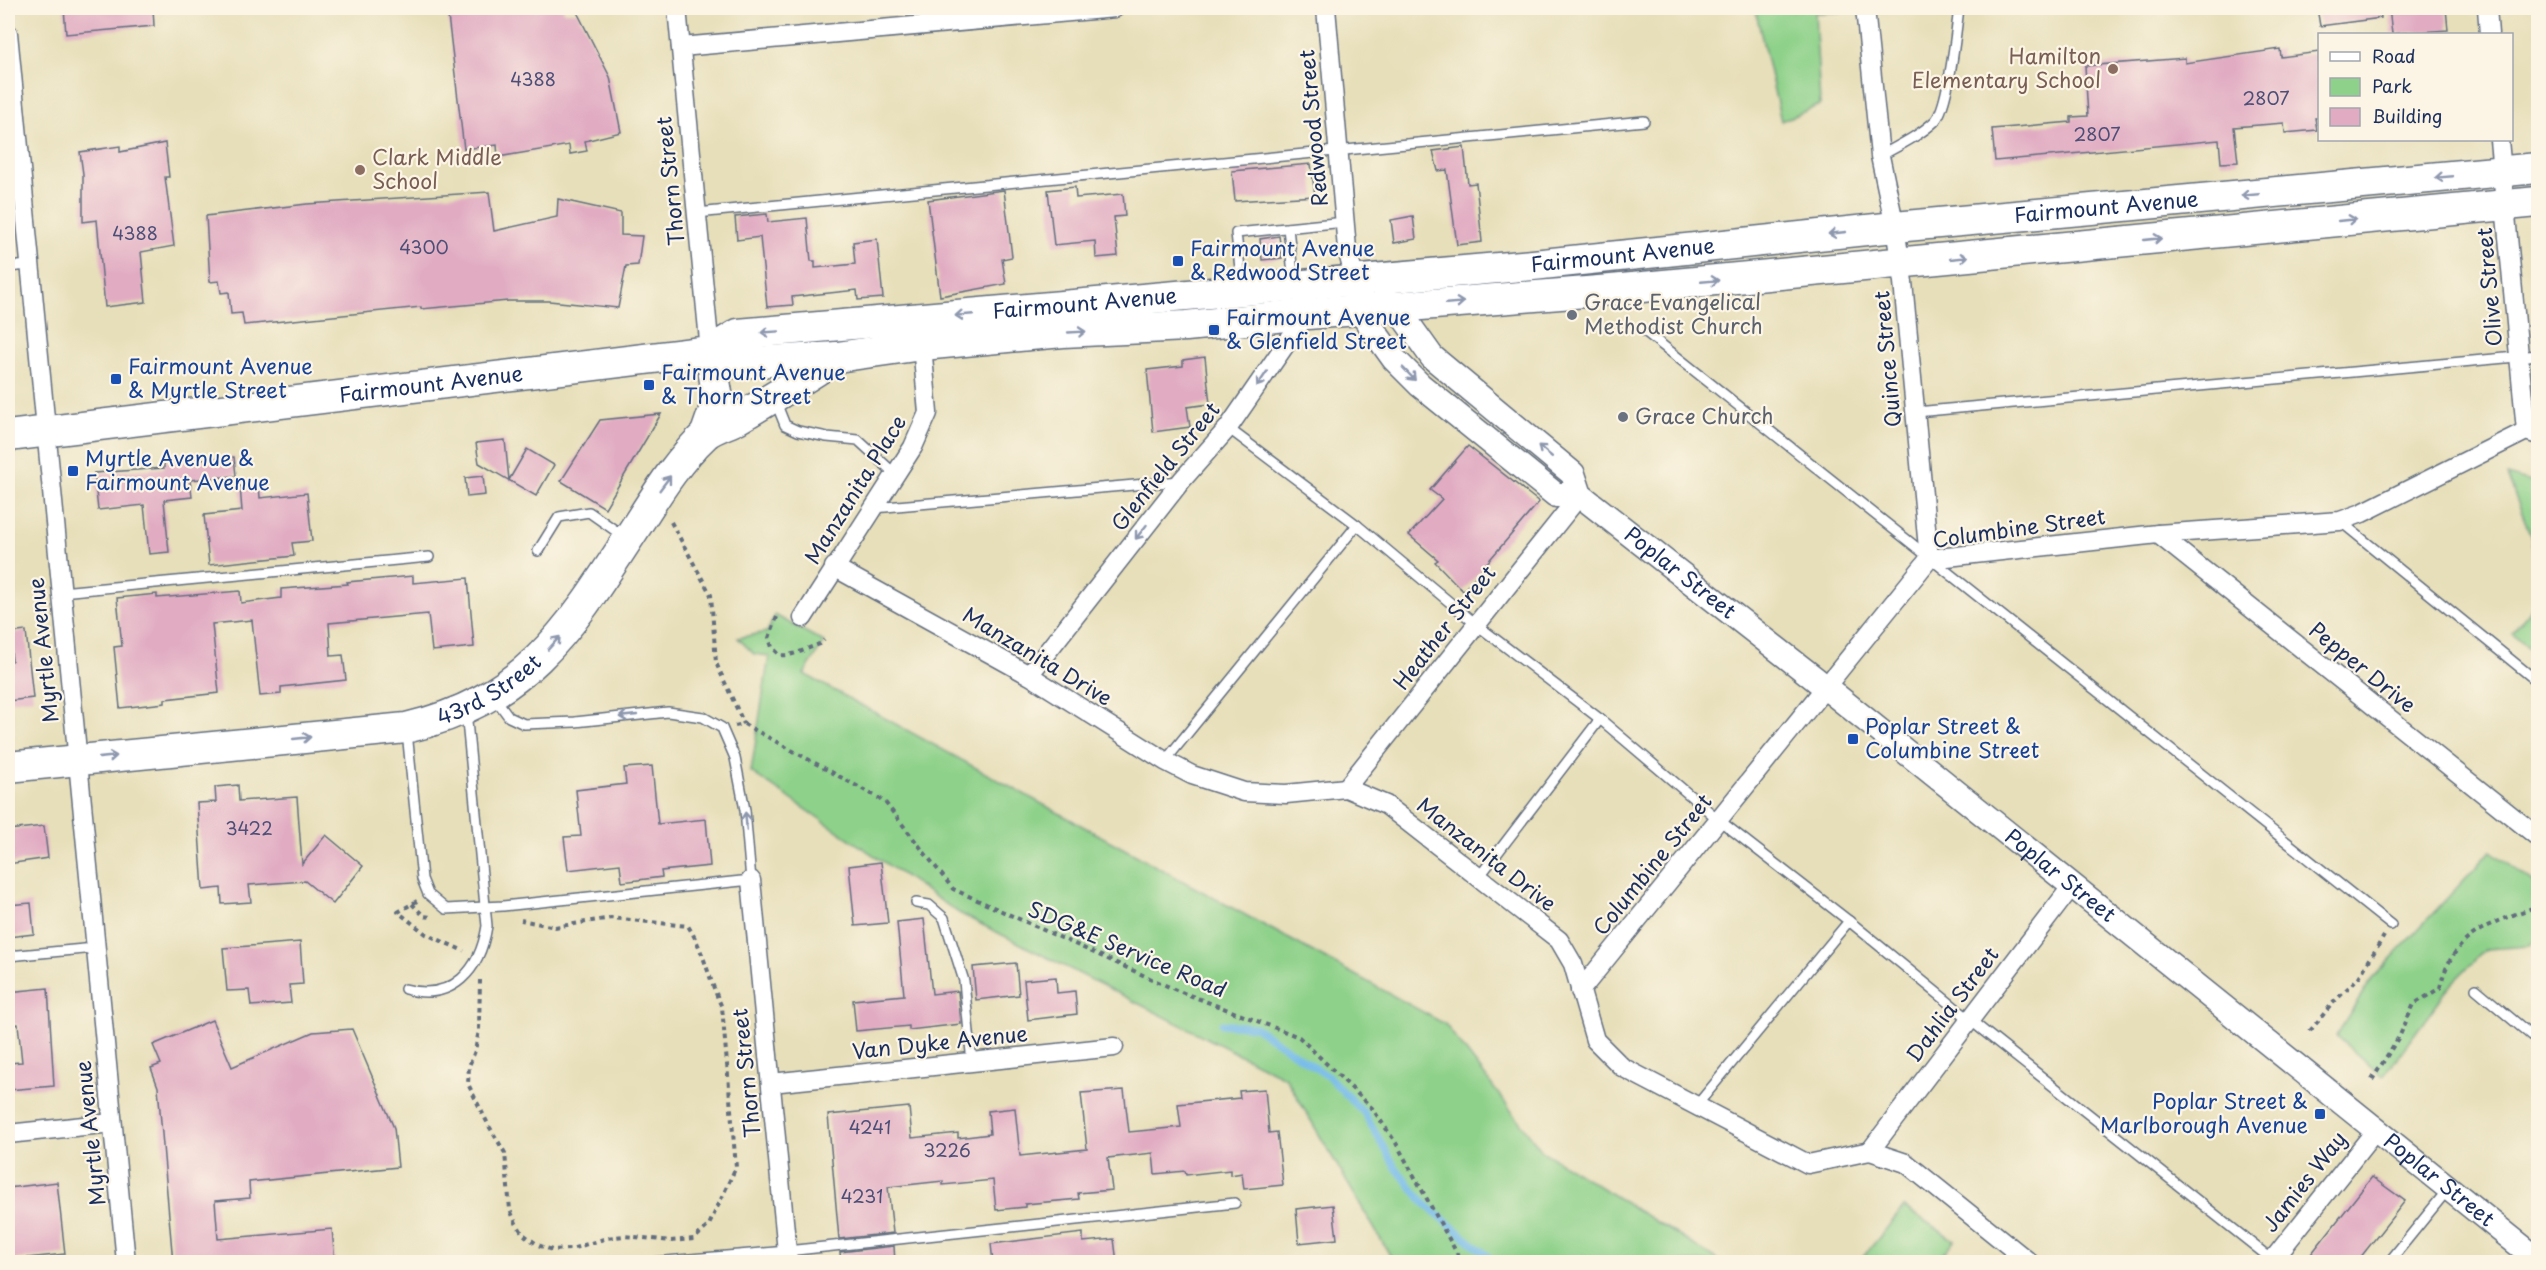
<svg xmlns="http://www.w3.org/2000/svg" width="2546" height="1270" viewBox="0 0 2546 1270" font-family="'Playpen Sans',sans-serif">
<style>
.green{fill:#8ed18a;stroke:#548074;stroke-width:1.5}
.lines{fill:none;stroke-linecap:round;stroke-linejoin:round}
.stream{stroke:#72baea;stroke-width:7}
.building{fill:#e1acc2}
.service-casing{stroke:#626d7e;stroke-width:12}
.minor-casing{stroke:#626d7e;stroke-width:21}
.tertiary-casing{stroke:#626d7e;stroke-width:27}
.primary-casing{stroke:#626d7e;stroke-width:33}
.path{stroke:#626d7e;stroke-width:4;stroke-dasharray:4.5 4.5;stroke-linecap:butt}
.service{stroke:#fff;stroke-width:9}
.minor{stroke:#fff;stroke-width:18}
.tertiary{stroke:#fff;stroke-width:24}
.primary{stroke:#fff;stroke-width:30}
.oneway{stroke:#8d97ae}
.education-dot{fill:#8d6e63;stroke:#fcf5e5;stroke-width:2}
.transit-dot{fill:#1a4fb4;stroke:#fcf5e5;stroke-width:2}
.worship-dot{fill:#6b7280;stroke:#fcf5e5;stroke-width:2}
.labels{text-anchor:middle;stroke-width:4.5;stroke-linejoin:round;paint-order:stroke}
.number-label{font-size:18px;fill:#4c4e77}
.education-label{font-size:21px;fill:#785e54;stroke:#fcf5e5;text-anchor:end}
.street-label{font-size:21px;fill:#1b2f5e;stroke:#fcf5e5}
.transit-label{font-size:21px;fill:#164399;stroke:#fcf5e5;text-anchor:start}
.worship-label{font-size:21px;fill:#5b616d;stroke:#fcf5e5;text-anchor:start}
</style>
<rect width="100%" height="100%" fill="#fcf5e5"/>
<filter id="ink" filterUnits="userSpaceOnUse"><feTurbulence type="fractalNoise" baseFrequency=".0167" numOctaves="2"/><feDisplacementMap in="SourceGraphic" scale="12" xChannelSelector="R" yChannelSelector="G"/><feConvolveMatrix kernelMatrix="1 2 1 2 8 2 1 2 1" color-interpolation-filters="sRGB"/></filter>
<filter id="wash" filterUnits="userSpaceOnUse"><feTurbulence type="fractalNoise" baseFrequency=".008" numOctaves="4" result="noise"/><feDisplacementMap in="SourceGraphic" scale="24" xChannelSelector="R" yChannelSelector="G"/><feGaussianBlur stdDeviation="1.35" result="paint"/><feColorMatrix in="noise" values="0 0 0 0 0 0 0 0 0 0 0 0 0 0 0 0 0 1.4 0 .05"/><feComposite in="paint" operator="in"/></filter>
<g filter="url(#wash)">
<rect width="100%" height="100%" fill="#e7dfba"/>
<g class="green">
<polygon points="1755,8 1901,8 1900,10 1815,13 1820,105 1781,121"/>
<polygon points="2507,475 2538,484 2538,586 2531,536"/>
<polygon points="2538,599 2538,656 2512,633"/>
<polygon points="775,615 824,642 804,674 1445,1024 1542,1151 1721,1262 1394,1262 1286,1078 959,913 751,772 769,656 754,654 738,638 767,632"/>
<polygon points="2491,851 2538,886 2538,938 2529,946 2486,949 2452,983 2383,1077 2336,1036 2372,979"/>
<polygon points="1904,1207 1954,1240 1937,1262 1859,1262"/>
</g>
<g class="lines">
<polyline class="stream" points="1222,1024 1255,1027 1329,1077 1364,1113 1396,1168 1425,1204 1495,1262"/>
</g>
<g id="blocks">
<g class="building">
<polygon points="64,8 153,8 154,26 66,34"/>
<polygon points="447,8 563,8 564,12 577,12 610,77 621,132 585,141 587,151 570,154 569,145 498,157 497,145 464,149"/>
<polygon points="2317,8 2380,8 2381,18 2320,26"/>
<polygon points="2389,8 2446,8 2448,30 2392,34"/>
<polygon points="2280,49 2281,57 2319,52 2319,118 2315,118 2317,130 2285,133 2284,123 2234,127 2238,162 2221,163 2219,140 1995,161 1992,129 2071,122 2071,117 2088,116 2085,66 2185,58 2185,63"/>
<polygon points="165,143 169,177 165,177 174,246 141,252 146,302 105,307 97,220 83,222 83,174 80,152 120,146 120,152"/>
<polygon points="1464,147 1468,184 1476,183 1482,242 1457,245 1447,170 1438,171 1433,151"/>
<polygon points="1311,164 1315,196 1235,201 1232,171"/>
<polygon points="1075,187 1076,198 1123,194 1125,216 1114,217 1118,256 1096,258 1095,241 1054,245 1048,190"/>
<polygon points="1004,190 1012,257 1002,259 1006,284 940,296 928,200"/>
<polygon points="489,192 494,231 557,217 558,199 621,213 621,235 642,236 638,265 626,266 618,308 549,301 508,301 421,309 421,307 244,325 242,313 231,314 229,292 221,293 219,281 210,282 206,216 307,204"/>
<polygon points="767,214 768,222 807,218 811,261 815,261 815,268 855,264 853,242 877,239 883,298 858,300 857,290 792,297 793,305 767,307 760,237 737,240 735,217"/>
<polygon points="1413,216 1416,239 1394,243 1391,220"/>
<polygon points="1279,236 1282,258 1262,260 1260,239"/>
<polygon points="1205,357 1210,404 1187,407 1190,427 1153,432 1147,370 1183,366 1183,360"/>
<polygon points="661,414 605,508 561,481 600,420"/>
<polygon points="505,440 509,480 527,449 554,465 536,496 479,463 476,443"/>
<polygon points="1468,446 1539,502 1463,591 1435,562 1438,560 1409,535 1442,499 1430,490"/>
<polygon points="234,457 236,476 190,480 192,497 164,500 169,552 149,554 144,505 98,510 94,473 164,468 164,461"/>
<polygon points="483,476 485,495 467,497 465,478"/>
<polygon points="259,484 260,498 307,493 312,541 292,543 294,556 209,565 204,515 242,511 240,486"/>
<polygon points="413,576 413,583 468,578 474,647 432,651 428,614 329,623 331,656 343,655 346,680 281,687 281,694 260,696 252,620 212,624 219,693 165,699 165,703 120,708 114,647 122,646 117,598 157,594 157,598 240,591 241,603 281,598 281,589 348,584 347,582"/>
<polygon points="26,631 33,698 8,701 8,662 12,661 9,633"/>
<polygon points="652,766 658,824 706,819 710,866 661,871 662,877 622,882 620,864 568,870 564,837 581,836 576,790 626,784 624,768"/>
<polygon points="238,785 239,801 297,797 302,864 326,835 363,866 333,904 305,881 249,885 251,902 222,904 221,888 203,890 197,803 216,802 215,787"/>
<polygon points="44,826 48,858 8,864 8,830"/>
<polygon points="881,862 888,923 855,926 849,866"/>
<polygon points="31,903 34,934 8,937 8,905"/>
<polygon points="924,919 932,994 958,991 961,1024 909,1030 909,1026 856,1031 853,1000 904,995 897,922"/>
<polygon points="300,942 303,984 289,985 291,1003 251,1006 249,990 227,991 223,948"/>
<polygon points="1016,963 1019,995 976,1000 973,967"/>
<polygon points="1056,977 1057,993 1075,991 1077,1014 1028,1020 1024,980"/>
<polygon points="48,988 54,1086 8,1090 8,1063 22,1062 18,1024 8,1025 8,992"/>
<polygon points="212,1020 232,1067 313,1032 352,1029 394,1128 398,1167 249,1182 250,1198 215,1201 218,1239 332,1229 335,1263 173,1263 158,1087 151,1068 161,1064 153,1045"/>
<polygon points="1265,1089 1269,1133 1277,1132 1283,1185 1244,1189 1242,1173 1230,1175 1230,1170 1186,1175 1185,1171 1155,1174 1153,1153 1108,1158 1112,1190 1078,1193 1079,1199 1025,1204 1025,1207 996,1210 993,1180 943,1185 943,1181 888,1187 893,1233 839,1239 828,1115 909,1107 912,1138 958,1133 958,1138 990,1134 988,1111 1015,1108 1020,1156 1087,1149 1081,1093 1124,1090 1129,1132 1181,1127 1178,1104 1240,1098 1239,1091"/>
<polygon points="2372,1177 2405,1201 2356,1263 2304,1263"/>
<polygon points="57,1182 65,1254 8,1260 8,1188"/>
<polygon points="1333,1205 1337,1239 1299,1243 1296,1209"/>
<polygon points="1083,1233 1083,1242 1114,1239 1117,1263 993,1263 991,1244"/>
<polygon points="894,1246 895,1263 841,1263 840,1252"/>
</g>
</g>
</g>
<g filter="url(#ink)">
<use href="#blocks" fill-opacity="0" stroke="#626d7e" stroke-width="1.5"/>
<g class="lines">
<g class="service-casing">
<g id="service">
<path d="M 1880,156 C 1898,146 1919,136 1935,121 C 1949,106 1956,31 1959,8"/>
<polyline points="697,213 1644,121"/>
<polyline points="1288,228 1294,283"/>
<polyline points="8,267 29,265"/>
<polyline points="1242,286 1236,233 1345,222"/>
<polyline points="1642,329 2391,925"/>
<polyline points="779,401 779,410 785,425 798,431 827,437 858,440 895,474"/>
<polyline points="1916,412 2538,355"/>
<polyline points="1228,428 1357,525 1477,625 1600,719 1719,820 1849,921 1985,1032 2275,1262"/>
<polyline points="874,508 1180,481"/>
<polyline points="2340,521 2538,682"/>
<polyline points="538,551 559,517 589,512 626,538"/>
<polyline points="61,592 429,557"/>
<polyline points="407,732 422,879 428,894 446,909 503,906 751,880 745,810 735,758 722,728 703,717 668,712 575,722 524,724 509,717 495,698"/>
<polyline points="1165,761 1357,525"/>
<polyline points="1479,877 1600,719"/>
<polyline points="916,903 929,905 944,918 964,981 972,1063"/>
<polyline points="8,956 95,948"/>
<path d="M 405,989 C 453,1002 480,970 487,926 L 466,711"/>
<polyline points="2476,989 2538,1041"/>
<polyline points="1697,1105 1849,921"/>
<polyline points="654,1262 787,1251 1235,1203"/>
<polyline points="2389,1262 2449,1188"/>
</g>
</g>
<g class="minor-casing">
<g id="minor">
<polyline points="677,8 710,351"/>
<polyline points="1326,8 1347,249 1355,280"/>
<polyline points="1865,8 1880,156 1895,227 1903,282 1929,559"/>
<polyline points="2487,8 2489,34"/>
<polyline points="8,33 126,1262"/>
<polyline points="681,47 1115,8"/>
<polyline points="2499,140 2526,431"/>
<polyline points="2158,534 2538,837"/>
<polyline points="834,567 1029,675 1165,761 1192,775 1244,792 1286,794 1346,788 1386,805 1559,940 1573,964 1595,1040 1622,1067 1808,1164 1870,1151 1906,1163 2029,1262"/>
<polyline points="803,618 913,447 928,413 922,345"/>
<polyline points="1029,675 1182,480 1228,428 1308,312"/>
<polyline points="1346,788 1580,495"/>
<polyline points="751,880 788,1262"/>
<polyline points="1580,991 1929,559 2158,534 2340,521 2362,513 2526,431 2538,435"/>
<polyline points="771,1083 1114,1047"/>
<polyline points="8,1134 112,1123"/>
<polyline points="1870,1151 2072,886"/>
<polyline points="2271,1262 2376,1130"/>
</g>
</g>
<g class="tertiary-casing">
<g id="tertiary">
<polyline points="1358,294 1360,311 1376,334 1394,359 1420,385 1556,495 1580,495"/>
<path id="s1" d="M 1385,298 L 1397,308 L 1432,357 L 1573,474 L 1580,495 L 1814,678 L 2538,1260"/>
</g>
</g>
<g class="primary-casing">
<g id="primary">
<polyline points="710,351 736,363 837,357 922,345 1063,332 1186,326 1307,314 1611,290 2538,202"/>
<polyline points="706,433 718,399 710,351"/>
<path id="s2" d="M 8,436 L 710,351 L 738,334 L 1533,265 L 1895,227 L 2538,168"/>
<path id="s3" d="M 8,767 L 406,728 C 530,699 572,625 637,525 C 657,494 677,461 705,435 C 712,428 727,424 737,419 C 771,399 804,379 837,357"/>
</g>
</g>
<g class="path">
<polyline points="671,522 711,595 716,663 744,724"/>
<path d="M 777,617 L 769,638 L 772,647 L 780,655 C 793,657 807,648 820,644 L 824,640"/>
<polyline points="735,726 744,724 884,801 953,889 1176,990 1299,1037 1372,1108 1396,1143 1459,1257 1468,1262"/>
<polyline points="417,901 398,912 426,934 464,951"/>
<polyline points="412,904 424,916 431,917"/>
<path d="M 480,980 L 479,1030 L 475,1051 L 469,1066 L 468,1084 L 489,1126 L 505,1153 L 510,1210 L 516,1223 L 523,1234 L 538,1245 L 552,1250 L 571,1249 L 607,1238 L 625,1236 L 671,1241 L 694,1239 L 709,1225 L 736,1167 L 722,1007 C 709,981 704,950 688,926 L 611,918 L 555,927 L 521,920"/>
<polyline points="2310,1031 2332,1004 2359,977 2384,936"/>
<path d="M 2372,1080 L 2400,1035 L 2414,1004 L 2440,988 C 2452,933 2491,923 2538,906"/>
</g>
<use href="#service" class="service"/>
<use href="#minor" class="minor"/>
<use href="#tertiary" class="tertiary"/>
<use href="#primary" class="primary"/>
</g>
<defs><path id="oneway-shaft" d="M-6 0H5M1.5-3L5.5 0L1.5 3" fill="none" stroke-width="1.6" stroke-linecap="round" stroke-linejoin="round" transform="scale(1.5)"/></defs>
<g class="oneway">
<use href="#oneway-shaft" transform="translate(2444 177) rotate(175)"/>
<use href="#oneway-shaft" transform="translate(2250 195) rotate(175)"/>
<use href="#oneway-shaft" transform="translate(2347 220) rotate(-6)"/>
<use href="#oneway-shaft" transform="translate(1837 233) rotate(174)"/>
<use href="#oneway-shaft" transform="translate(2153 239) rotate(-6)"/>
<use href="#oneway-shaft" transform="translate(1959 258) rotate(-6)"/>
<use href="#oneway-shaft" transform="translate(1710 281) rotate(-5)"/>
<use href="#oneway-shaft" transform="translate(1455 303) rotate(-5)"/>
<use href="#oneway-shaft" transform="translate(964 315) rotate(175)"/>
<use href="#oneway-shaft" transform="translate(770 332) rotate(176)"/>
<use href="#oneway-shaft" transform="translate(1077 332) rotate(-3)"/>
<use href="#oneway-shaft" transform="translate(1409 374) rotate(46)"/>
<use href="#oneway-shaft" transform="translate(1262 379) rotate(124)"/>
<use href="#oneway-shaft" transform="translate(1545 451) rotate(-140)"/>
<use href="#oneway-shaft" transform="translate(665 483) rotate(-53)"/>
<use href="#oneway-shaft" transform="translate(1141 532) rotate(128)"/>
<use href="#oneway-shaft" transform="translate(554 643) rotate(-48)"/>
<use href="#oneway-shaft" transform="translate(628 716) rotate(174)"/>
<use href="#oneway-shaft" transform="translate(302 738) rotate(-6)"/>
<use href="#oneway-shaft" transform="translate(108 757) rotate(-6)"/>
<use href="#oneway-shaft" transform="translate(746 821) rotate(-95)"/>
</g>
</g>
<g class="education-dot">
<circle cx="2113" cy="69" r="6"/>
<circle cx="360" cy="170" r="6"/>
</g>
<g class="transit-dot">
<rect x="1172" y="255" width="12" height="12" rx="3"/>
<rect x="1208" y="324" width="12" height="12" rx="3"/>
<rect x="110" y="373" width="12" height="12" rx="3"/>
<rect x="643" y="379" width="12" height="12" rx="3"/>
<rect x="67" y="465" width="12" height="12" rx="3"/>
<rect x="1847" y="733" width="12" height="12" rx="3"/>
<rect x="2314" y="1108" width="12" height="12" rx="3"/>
</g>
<g class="worship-dot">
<circle cx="1572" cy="315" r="6"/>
<circle cx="1623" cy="417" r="6"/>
</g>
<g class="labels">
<g class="number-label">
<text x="533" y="86">4388</text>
<text x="2266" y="105">2807</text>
<text x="2097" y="141">2807</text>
<text x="135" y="240">4388</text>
<text x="424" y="254">4300</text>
<text x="249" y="835">3422</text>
<text x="870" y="1134">4241</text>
<text x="947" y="1157">3226</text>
<text x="862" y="1203">4231</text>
</g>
<g class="education-label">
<text x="2101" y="64">Hamilton<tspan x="2101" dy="24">Elementary School</tspan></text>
<text x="372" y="165" text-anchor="start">Clark Middle<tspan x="372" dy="24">School</tspan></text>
</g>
<g class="street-label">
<text transform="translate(1314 128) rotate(-95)" y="7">Redwood Street</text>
<text transform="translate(671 181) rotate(-96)" y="7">Thorn Street</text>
<text dy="7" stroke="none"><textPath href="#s2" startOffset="2114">Fairmount Avenue</textPath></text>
<text dy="7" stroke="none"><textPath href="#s2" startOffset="1628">Fairmount Avenue</textPath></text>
<text transform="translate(2490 287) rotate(-95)" y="7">Olive Street</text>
<text dy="7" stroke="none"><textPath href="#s2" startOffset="1088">Fairmount Avenue</textPath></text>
<text transform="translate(1888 359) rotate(-95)" y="7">Quince Street</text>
<text dy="7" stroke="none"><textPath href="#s2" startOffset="426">Fairmount Avenue</textPath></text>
<text transform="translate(1166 467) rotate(-51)" y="7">Glenfield Street</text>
<text transform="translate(856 490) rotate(-58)" y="7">Manzanita Place</text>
<text transform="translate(2019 529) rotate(-8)" y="7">Columbine Street</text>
<text dy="7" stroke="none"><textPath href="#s1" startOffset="408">Poplar Street</textPath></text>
<text transform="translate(1445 628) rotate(-52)" y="7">Heather Street</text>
<text transform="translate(44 650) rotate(-96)" y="7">Myrtle Avenue</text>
<text transform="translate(1037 657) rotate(31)" y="7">Manzanita Drive</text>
<text transform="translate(2362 668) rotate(39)" y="7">Pepper Drive</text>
<text dy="7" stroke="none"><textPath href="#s3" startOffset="492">43rd Street</textPath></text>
<text transform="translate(1486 855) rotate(38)" y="7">Manzanita Drive</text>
<text transform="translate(1653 865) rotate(-51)" y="7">Columbine Street</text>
<text dy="7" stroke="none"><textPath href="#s1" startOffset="894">Poplar Street</textPath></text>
<text transform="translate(1127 950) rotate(23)" y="7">SDG&amp;E Service Road</text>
<text transform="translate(1953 1005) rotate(-53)" y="7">Dahlia Street</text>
<text transform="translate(940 1043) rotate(-6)" y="7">Van Dyke Avenue</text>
<text transform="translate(747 1073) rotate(-96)" y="7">Thorn Street</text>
<text transform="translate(91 1133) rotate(-96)" y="7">Myrtle Avenue</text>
<text dy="7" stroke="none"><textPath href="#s1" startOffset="1380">Poplar Street</textPath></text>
<text transform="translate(2305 1182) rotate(-52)" y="7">Jamies Way</text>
</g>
<g class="transit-label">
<text x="1190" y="256">Fairmount Avenue<tspan x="1190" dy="24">&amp; Redwood Street</tspan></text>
<text x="1226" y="325">Fairmount Avenue<tspan x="1226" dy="24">&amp; Glenfield Street</tspan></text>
<text x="128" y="374">Fairmount Avenue<tspan x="128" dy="24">&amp; Myrtle Street</tspan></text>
<text x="661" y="380">Fairmount Avenue<tspan x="661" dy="24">&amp; Thorn Street</tspan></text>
<text x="85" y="466">Myrtle Avenue &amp;<tspan x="85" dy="24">Fairmount Avenue</tspan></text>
<text x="1865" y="734">Poplar Street &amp;<tspan x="1865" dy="24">Columbine Street</tspan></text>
<text x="2308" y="1109" text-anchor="end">Poplar Street &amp;<tspan x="2308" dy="24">Marlborough Avenue</tspan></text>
</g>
<g class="worship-label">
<text x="1584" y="310">Grace Evangelical<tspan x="1584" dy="24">Methodist Church</tspan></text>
<text x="1635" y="424">Grace Church</text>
</g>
</g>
<rect width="2546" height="1270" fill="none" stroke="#fcf5e5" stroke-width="30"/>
<rect x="2318" y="33" width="195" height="108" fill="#fcf5e5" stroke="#a2a6af" stroke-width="1.5"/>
<rect x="2330" y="52" width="30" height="9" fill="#ffffff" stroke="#a2a6af" stroke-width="1.5"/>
<text x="2372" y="63" font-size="18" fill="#1b2f5e">Road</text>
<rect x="2330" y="78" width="30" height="18" fill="#8ed18a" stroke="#a2a6af" stroke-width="1.5"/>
<text x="2372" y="93" font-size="18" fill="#1b2f5e">Park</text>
<rect x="2330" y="108" width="30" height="18" fill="#e1acc2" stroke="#a2a6af" stroke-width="1.5"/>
<text x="2372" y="123" font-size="18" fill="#1b2f5e">Building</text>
</svg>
